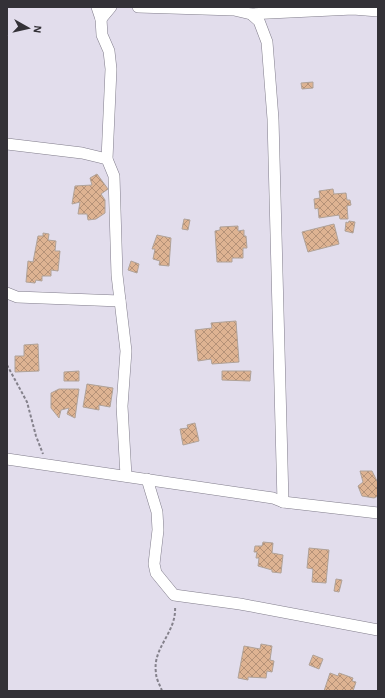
<svg xmlns="http://www.w3.org/2000/svg" width="385" height="698" viewBox="0 0 385 698" font-family="'Alegreya Sans',sans-serif">
<style>
.building{fill:url(#building-cross-hatch);stroke:#b0a298}
.lines{fill:none;stroke-linecap:round;stroke-linejoin:round}
.minor-casing{stroke:#817d8b;stroke-width:12}
.path{stroke:#84818b;stroke-width:2;stroke-dasharray:3 2;stroke-linecap:butt}
.minor{stroke:#fff;stroke-width:11}
</style>
<defs>
<pattern id="building-cross-hatch" width="8" height="8" patternUnits="userSpaceOnUse"><rect width="8" height="8" fill="#deb392"/><path d="M0 0l8 8M0 8l8-8" fill="none" stroke="#b59278"/></pattern>
</defs>
<rect width="100%" height="100%" fill="#e2ddec"/>
<g class="building">
<polygon points="313,82 313,88 302,89 301,83"/>
<polygon points="97,174 108,189 101,194 105,200 105,213 96,219 88,220 87,214 78,214 80,202 72,204 75,186 92,185 90,178"/>
<polygon points="333,189 334,194 346,193 347,200 350,200 351,205 347,206 348,219 340,219 339,215 319,218 318,208 315,209 314,199 320,198 319,191"/>
<polygon points="184,219 190,220 188,230 182,229"/>
<polygon points="349,221 355,222 353,233 345,231 346,222 348,223"/>
<polygon points="334,224 339,244 308,252 302,232"/>
<polygon points="238,226 238,231 244,230 244,236 246,236 247,248 243,248 243,258 232,258 232,262 217,262 215,231 220,230 220,227"/>
<polygon points="43,233 49,234 48,240 56,241 55,251 60,251 58,271 51,270 51,276 42,276 42,281 36,280 35,283 26,282 28,261 33,262 38,236 43,236"/>
<polygon points="157,235 171,238 169,266 159,265 160,261 153,259 155,249 152,249"/>
<polygon points="131,261 139,264 137,273 128,270"/>
<polygon points="236,321 239,362 212,364 211,359 198,361 195,330 212,328 211,323"/>
<polygon points="38,344 39,371 15,372 15,356 24,356 24,345"/>
<polygon points="79,371 79,381 64,381 64,372"/>
<polygon points="222,371 251,371 250,381 222,380"/>
<polygon points="87,384 113,388 110,407 99,405 99,410 83,407"/>
<polygon points="59,389 79,389 75,418 67,414 69,408 61,410 59,418 51,408 51,393"/>
<polygon points="195,423 199,441 183,445 180,429 188,428 187,425"/>
<polygon points="360,471 372,471 378,483 378,496 374,498 362,496 358,486 363,482"/>
<polygon points="263,542 273,543 272,553 283,555 281,573 272,572 272,570 258,566 259,558 256,558 257,552 254,552 255,546 262,546"/>
<polygon points="309,548 329,550 326,583 312,582 313,569 307,568"/>
<polygon points="336,579 342,580 339,592 334,591"/>
<polygon points="261,644 272,646 270,660 274,661 272,672 267,671 266,678 248,677 248,680 238,678 244,646 260,649"/>
<polygon points="313,655 323,659 319,669 309,665"/>
<polygon points="330,673 338,676 339,673 353,678 352,681 356,682 353,691 324,691"/>
</g>
<g class="lines">
<g class="minor-casing">
<g id="minor">
<polyline points="97,7 101,19 102,35 109,51 111,69 107,159 114,176 117,275 126,351 122,406 126,476"/>
<polyline points="138,7 234,10 251,14 259,21 267,42 273,119 283,502"/>
<polyline points="251,14 353,9 378,11"/>
<polyline points="101,19 111,7"/>
<polyline points="7,144 82,153 107,159"/>
<polyline points="7,293 17,297 120,301"/>
<polyline points="7,459 273,498 283,502 378,513"/>
<polyline points="147,479 157,512 158,530 154,564 156,573 174,595 240,604 378,630"/>
</g>
</g>
<g class="path">
<polyline points="7,313 7,341"/>
<polyline points="7,360 7,365 27,402 36,436 43,454"/>
<path d="M 162,691 C 160,685 156,679 156,673 C 152,647 177,633 175,606"/>
</g>
<use href="#minor" class="minor"/>
</g>
<rect width="385" height="698" fill="none" stroke="#333137" stroke-width="16"/>
<g transform="translate(28 28) rotate(98)" stroke="#e2ddec" stroke-width="3" paint-order="stroke">
<path d="M0-3L7 15L0 10L-7 15Z" fill="#333137"/>
<text y="-6" font-size="11" font-weight="bold" text-anchor="middle" fill="#333137">N</text>
</g>
</svg>
